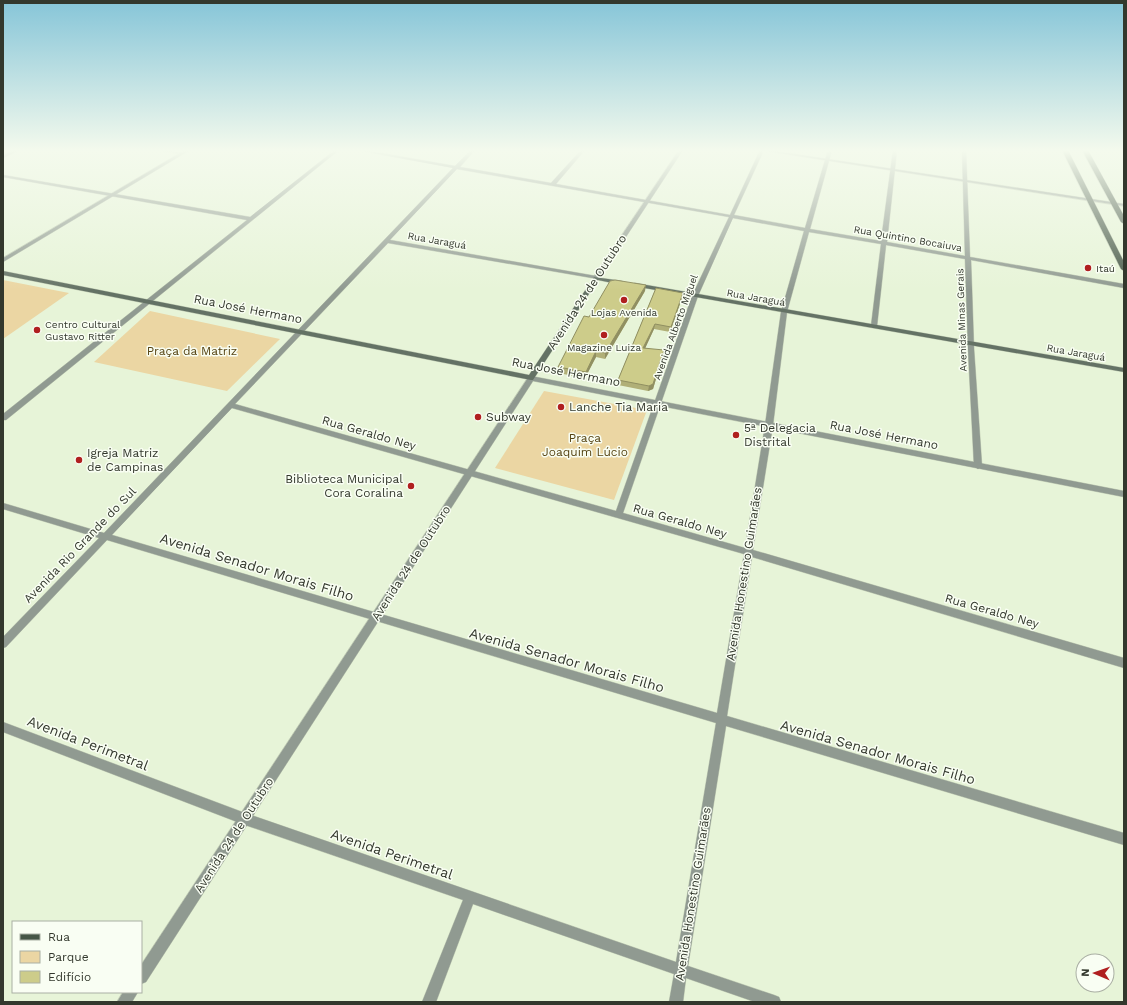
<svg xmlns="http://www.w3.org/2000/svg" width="1127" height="1005" viewBox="0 0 1127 1005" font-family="'Work Sans',sans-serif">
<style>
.green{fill:#ebd6a3}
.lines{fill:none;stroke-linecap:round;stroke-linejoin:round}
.minor-casing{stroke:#c3ceb6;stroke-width:1}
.tertiary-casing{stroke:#c3ceb6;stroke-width:1}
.secondary-casing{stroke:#c3ceb6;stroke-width:1}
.primary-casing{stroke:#c3ceb6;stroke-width:1}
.minor{fill:#909a91;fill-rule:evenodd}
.tertiary{fill:#909a91;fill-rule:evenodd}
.secondary{fill:#647265;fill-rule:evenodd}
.primary{fill:#455646;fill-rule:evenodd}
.wall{fill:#b0af77}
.shaded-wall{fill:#908f61}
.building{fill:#cdcc8a;stroke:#908f61}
.poi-dot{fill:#b01f1f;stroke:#f9fef3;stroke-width:1.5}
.labels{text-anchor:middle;stroke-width:3;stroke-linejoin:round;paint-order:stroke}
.far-street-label{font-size:10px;fill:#33382d;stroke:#f9fef3}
.far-poi-label{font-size:10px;fill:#33382d;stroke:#f9fef3;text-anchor:start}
.street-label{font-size:12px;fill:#33382d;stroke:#f9fef3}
.park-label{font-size:12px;fill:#564413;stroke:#f9fef3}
.poi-label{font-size:12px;fill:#33382d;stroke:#f9fef3;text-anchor:start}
.near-street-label{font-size:14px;fill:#33382d;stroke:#f9fef3}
</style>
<rect width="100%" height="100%" fill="#e7f4d8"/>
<g class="green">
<polygon points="3,280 69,293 3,339"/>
<polygon points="150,311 280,339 227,391 94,362"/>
<polygon points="544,391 647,410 614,500 495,468"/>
</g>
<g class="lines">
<g class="minor-casing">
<g id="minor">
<polygon points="15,150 20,150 3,158 3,155"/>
<polygon points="152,150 164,150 185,153 183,154"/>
<polygon points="335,150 339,150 6,420 3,420 3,414 247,220 3,177 3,175 250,217"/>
<path d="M 356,150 L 364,150 L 455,166 L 471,150 L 475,150 L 460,167 L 551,183 L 581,150 L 585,150 L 556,184 L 730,215 L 760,150 L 764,150 L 734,215 L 805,228 L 828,150 L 832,150 L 810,229 L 881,241 L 893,150 L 897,150 L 887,242 L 965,256 L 962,150 L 966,150 L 970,257 L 1124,284 L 1124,288 L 971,260 L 974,349 L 982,466 L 978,469 L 974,466 L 968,349 L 965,259 L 886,245 L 877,326 L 874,328 L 871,326 L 881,244 L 809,232 L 787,312 L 773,425 L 753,550 L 1124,658 L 1124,668 L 752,557 L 727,716 L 1124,833 L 1124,845 L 726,726 L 688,966 L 774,995 L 779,997 L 781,1002 L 755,1002 L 686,978 L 683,1002 L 669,1002 L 674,974 L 473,904 L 436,1002 L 422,1002 L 463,900 L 245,825 L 3,732 L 3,722 L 245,813 L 676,962 L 716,723 L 107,540 L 6,647 L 3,648 L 3,637 L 99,538 L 3,509 L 3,503 L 104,533 L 453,168 ZM 457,169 L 729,217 L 692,296 L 616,511 L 235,404 L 388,243 L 598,279 L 599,278 L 596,276 L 390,240 ZM 733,218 L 804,231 L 781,312 L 765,425 L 745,548 L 623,513 L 698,296 ZM 232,408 L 744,554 L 717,713 L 112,535 Z"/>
</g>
</g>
<g class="tertiary-casing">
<g id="tertiary">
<polygon points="185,150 190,150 3,262 3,258"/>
<polygon points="679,150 683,150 599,278 594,279 593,278"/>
<polygon points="759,150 768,150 1124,204 1124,206"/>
<polygon points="1114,150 1124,150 1124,152"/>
<polygon points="529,376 531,376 1124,491 1124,497 533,381 146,982 141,984 141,965"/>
<polygon points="123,992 138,992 132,1002 117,1002"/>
</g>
</g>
<g class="secondary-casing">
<g id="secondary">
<polygon points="3,271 529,375 594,277 622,281 625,283 622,285 598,280 533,380 531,380 3,275"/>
<polygon points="635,283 1124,368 1124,372 633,286 632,285"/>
</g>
</g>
<g class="primary-casing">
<g id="primary">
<polygon points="1062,150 1068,150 1124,262 1124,271 1121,269"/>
<polygon points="1082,150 1088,150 1124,216 1124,224 1121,222"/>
</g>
</g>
<use href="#minor" class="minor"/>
<use href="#tertiary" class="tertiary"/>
<use href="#secondary" class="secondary"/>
<use href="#primary" class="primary"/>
</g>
<g class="wall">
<polygon points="656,288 682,298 670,332 654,329 645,348 663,355 653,389 648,391 618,385 618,380"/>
<polygon points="645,291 605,359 596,357 585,378 558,373 558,367"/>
</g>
<g class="shaded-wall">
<polygon points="646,285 645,291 605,359 605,353"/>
<polygon points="683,293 682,298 670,332 671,327"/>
<polygon points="655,324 654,329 643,353 643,348"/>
<polygon points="664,350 663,355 653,389 648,391 649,386"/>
<polygon points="596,351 596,357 585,378 586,372"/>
</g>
<g class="building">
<polygon points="615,280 646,285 605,353 596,351 586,372 558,367 584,316 589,317 610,281"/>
<polygon points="656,288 683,293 671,327 655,324 643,348 664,350 653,384 649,386 618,380"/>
</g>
<linearGradient id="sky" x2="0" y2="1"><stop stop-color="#86c5d8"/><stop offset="0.52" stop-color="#f4faed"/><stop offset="1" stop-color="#f4faed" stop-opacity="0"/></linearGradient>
<rect width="1127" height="290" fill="url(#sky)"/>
<g class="poi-dot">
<circle cx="1088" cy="268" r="4"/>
<circle cx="624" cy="300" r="4"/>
<circle cx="37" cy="330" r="4"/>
<circle cx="604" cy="335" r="4"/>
<circle cx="561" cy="407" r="4"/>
<circle cx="478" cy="417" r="4"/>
<circle cx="736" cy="435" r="4"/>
<circle cx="79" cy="460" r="4"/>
<circle cx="411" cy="486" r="4"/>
</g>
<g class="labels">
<g class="far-street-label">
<text transform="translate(908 238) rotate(10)" y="4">Rua Quintino Bocaiuva</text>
<text transform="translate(437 240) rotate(10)" y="4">Rua Jaraguá</text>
<text transform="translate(756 297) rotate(10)" y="4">Rua Jaraguá</text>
<text transform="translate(961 320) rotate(-92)" y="4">Avenida Minas Gerais</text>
<text transform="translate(675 327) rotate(-70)" y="4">Avenida Alberto Miguel</text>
<text transform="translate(1076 352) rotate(10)" y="4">Rua Jaraguá</text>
</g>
<g class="far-poi-label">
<text x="1096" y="272">Itaú</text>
<text x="624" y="316" text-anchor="middle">Lojas Avenida</text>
<text x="45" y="328">Centro Cultural<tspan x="45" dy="12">Gustavo Ritter</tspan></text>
<text x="604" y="351" text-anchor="middle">Magazine Luiza</text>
</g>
<g class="street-label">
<text transform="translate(587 292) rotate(-57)" y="4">Avenida 24 de Outubro</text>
<text transform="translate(248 309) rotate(11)" y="4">Rua José Hermano</text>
<text transform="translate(566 372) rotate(11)" y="4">Rua José Hermano</text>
<text transform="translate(369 433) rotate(16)" y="4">Rua Geraldo Ney</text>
<text transform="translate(884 435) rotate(11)" y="4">Rua José Hermano</text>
<text transform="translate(680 521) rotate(16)" y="4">Rua Geraldo Ney</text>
<text transform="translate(80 545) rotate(-46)" y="4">Avenida Rio Grande do Sul</text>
<text transform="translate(411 563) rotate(-57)" y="4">Avenida 24 de Outubro</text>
<text transform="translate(744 574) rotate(-81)" y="4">Avenida Honestino Guimarães</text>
<text transform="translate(992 611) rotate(16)" y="4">Rua Geraldo Ney</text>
<text transform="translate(234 835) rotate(-57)" y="4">Avenida 24 de Outubro</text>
<text transform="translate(693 894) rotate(-81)" y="4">Avenida Honestino Guimarães</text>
</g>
<g class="park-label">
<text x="192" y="355">Praça da Matriz</text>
<text x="585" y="442">Praça<tspan x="585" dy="14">Joaquim Lúcio</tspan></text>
</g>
<g class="poi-label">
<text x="569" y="411">Lanche Tia Maria</text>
<text x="486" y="421">Subway</text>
<text x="744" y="432">5ª Delegacia<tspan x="744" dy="14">Distrital</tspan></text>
<text x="87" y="457">Igreja Matriz<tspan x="87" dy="14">de Campinas</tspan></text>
<text x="403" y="483" text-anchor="end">Biblioteca Municipal<tspan x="403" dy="14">Cora Coralina</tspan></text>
</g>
<g class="near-street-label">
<text transform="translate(257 567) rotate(17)" y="5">Avenida Senador Morais Filho</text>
<text transform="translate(567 660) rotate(16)" y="5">Avenida Senador Morais Filho</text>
<text transform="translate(88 743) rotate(21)" y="5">Avenida Perimetral</text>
<text transform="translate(878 752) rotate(16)" y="5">Avenida Senador Morais Filho</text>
<text transform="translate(392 854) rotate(19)" y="5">Avenida Perimetral</text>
</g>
</g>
<rect width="1127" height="1005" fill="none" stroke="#33382d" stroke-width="8"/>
<rect x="12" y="921" width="130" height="72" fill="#f9fef3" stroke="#aaafa4"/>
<rect x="20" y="934" width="20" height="6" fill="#455646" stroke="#aaafa4"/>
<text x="48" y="941" font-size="12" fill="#33382d">Rua</text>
<rect x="20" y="951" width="20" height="12" fill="#ebd6a3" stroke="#aaafa4"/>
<text x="48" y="961" font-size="12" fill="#33382d">Parque</text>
<rect x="20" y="971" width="20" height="12" fill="#cdcc8a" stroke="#aaafa4"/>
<text x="48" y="981" font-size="12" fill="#33382d">Edifício</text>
<g transform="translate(1095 973) rotate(272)"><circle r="19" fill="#f9fef3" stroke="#aaafa4"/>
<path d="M0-3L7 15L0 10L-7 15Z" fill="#b01f1f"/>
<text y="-6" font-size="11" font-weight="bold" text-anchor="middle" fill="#33382d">N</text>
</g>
</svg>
